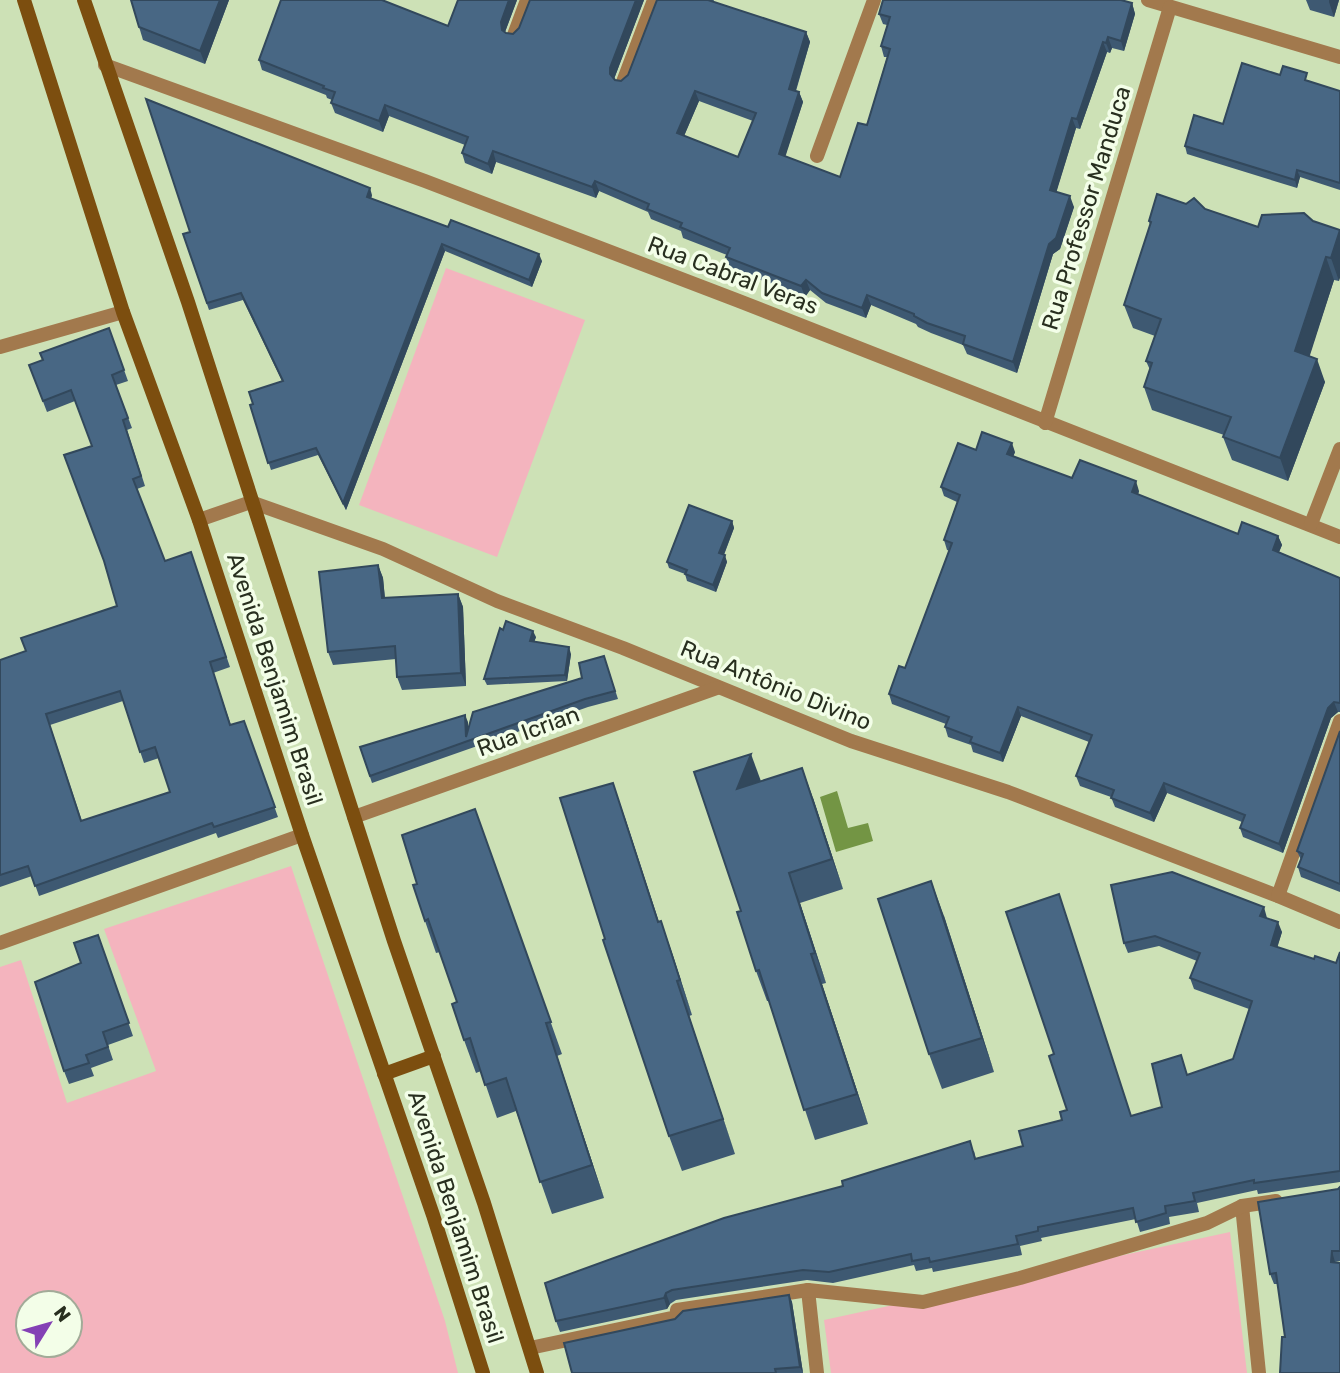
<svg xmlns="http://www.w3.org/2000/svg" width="1340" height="1373" viewBox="0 0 1340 1373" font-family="Rubik,sans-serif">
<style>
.green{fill:#f4b4be;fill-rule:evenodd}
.water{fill:#739544}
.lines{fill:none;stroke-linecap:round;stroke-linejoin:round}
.lane{stroke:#a2794d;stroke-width:14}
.street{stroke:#a2794d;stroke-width:14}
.secondary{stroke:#7c4e0f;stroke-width:14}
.wall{fill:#3e5972;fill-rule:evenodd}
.shaded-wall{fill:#32485c}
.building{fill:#486784;stroke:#32485c;stroke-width:2;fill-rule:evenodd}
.labels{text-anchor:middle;stroke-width:7;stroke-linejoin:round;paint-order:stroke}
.street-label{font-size:23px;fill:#282f1f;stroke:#f3fee8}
</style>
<rect width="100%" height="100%" fill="#cde1b6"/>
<g class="green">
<polygon points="446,268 585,320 497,557 359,505"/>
<path d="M 291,866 L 445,1321 L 458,1373 L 0,1373 L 0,967 L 21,960 L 67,1103 L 156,1071 L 104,929 ZM 28,1303 L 70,1303 L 70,1345 L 28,1345 Z"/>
<polygon points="1230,1232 1247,1373 831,1373 824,1320"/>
</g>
<polygon class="water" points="837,791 848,828 868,823 873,841 836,852 820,797"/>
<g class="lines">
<g class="lane">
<polyline points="514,35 527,0"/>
<polyline points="623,82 654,0"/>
</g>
<g class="street">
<polyline points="1148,0 1340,57"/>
<polyline points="105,65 425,181 739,301 1340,537"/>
<polyline points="817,156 874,0"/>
<polyline points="0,347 123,312"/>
<polyline points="1045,423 1170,7"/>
<polyline points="199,520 251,502 383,549 497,601 623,648 851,741 1008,792 1278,896 1340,922"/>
<polyline points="1311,524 1340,449"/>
<polyline points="354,817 717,688"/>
<polyline points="1278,896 1340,721"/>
<polyline points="0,943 302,835"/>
<polyline points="1242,1206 1259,1373"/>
<polyline points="808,1290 817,1373"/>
<polyline points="530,1348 676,1317 677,1310 808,1290 923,1302 1020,1278 1207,1223 1242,1206 1276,1201"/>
</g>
<g class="secondary">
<polyline points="24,0 123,312 199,520 302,835 433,1215 483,1373"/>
<polyline points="84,0 188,302 394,941 484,1203 537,1373"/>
<polyline points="384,1074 434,1056"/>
</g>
</g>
<g class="wall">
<polygon points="131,0 229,0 205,64 143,40"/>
<path d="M 517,0 L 505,32 L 506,33 L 513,34 L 519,28 L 530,0 L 644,0 L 614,79 L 615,80 L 621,81 L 628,75 L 657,0 L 714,0 L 713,2 L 806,32 L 810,42 L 796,91 L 799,92 L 803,102 L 785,156 L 840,177 L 867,125 L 887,57 L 884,57 L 881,46 L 887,25 L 883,24 L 879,14 L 1132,3 L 1135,14 L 1124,51 L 1112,48 L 1110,53 L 1107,52 L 1080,129 L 1076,128 L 1056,192 L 1074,207 L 1060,249 L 1053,254 L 1017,373 L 967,354 L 963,345 L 931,333 L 918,327 L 916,324 L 871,305 L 866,318 L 826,303 L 810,290 L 805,297 L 730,268 L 726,257 L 727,255 L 683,238 L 681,231 L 651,219 L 648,212 L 599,191 L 596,198 L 496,162 L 492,174 L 465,163 L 462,153 L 465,145 L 389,116 L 383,132 L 335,113 L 331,103 L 332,100 L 327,98 L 326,95 L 262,70 L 259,60 L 448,26 ZM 699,101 L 753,121 L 738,157 L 684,136 Z"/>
<polygon points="1306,0 1339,0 1334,17 1310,10"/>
<polygon points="1280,75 1310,81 1310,82 1340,91 1340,190 1300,177 1297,188 1187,154 1185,146 1223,124"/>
<polygon points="372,195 371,199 542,261 532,287 445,251 346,510 318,455 271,470 250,405 253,404 282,381 243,300 209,310 183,234"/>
<polygon points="1205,209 1258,227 1313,221 1340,230 1339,281 1334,280 1309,356 1325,382 1288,481 1232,460 1223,437 1224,435 1152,410 1144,387 1150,370 1146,361 1155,336 1133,328 1124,305 1150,225 1149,221"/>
<path d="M 109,328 L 128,381 L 116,385 L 132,428 L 127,430 L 145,486 L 137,489 L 165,561 L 191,552 L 230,667 L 213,673 L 231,725 L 244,721 L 278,817 L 218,838 L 216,833 L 39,896 L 32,876 L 0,887 L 0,660 L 26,651 L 117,606 L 92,446 L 75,401 L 47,412 L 29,365 L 43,360 ZM 123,701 L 144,763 L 159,758 L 170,792 L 82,821 L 50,725 Z"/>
<polygon points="976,450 1015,452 1013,457 1072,478 1139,491 1138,495 1238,534 1278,536 1282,545 1279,552 1340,578 1340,712 1338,712 1331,718 1283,853 1243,837 1240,828 1242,822 1167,793 1154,822 1115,807 1111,797 1080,786 1076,776 1089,742 1021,716 1003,762 973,752 971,745 948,737 945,727 946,724 892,704 889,694 905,668 950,551 947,550 944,540 957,502 944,496 941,487"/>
<polygon points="732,521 734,528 724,555 727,562 716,592 687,581 685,574 669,568 667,562"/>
<polygon points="378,565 383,578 385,598 458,594 463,607 466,686 402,690 397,677 396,659 333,665 328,652"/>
<polygon points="503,630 536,637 534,642 571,654 567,681 487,685 484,679"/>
<polygon points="604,656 618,699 588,707 372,783 360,747 468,722 468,730 582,678"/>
<polygon points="1340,731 1340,892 1301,877 1298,867 1301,860 1297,851"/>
<polygon points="761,781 813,798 843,889 800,903 826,983 822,984 868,1124 815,1140 769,1001 767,1001 756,971 741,911"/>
<polygon points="475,809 562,1054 557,1056 604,1198 552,1214 516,1111 497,1118 481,1071 476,1073 464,1040 457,1002 440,952 436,953 425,921 417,884"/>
<polygon points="625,818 659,922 661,921 673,956 692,1015 689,1016 735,1154 682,1171 669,1136 605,939"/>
<polygon points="1111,885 1267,918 1282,932 1277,947 1314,959 1336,963 1340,952 1340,1182 1258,1194 1257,1190 1197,1203 1199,1212 1169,1217 1170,1224 1140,1232 1136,1219 1041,1238 1042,1241 1020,1246 1022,1255 933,1272 932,1268 916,1271 914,1265 833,1283 807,1280 676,1300 670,1304 667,1309 560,1332 556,1321 974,1151 976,1159 1162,1107 1188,1075 1233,1059 1249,1009 1194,989 1190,978 1197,961 1159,946 1128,953 1124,943"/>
<polygon points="944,916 994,1072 942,1089 929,1054"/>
<polygon points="98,935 133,1036 108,1045 113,1060 91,1068 94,1076 69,1084 64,1071 81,963"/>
<polygon points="1340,1187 1340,1261 1335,1262 1285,1337 1278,1284 1274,1284 1270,1274"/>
<polygon points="789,1295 792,1302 803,1373 572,1373"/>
</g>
<g class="shaded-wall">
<polygon points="220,0 229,0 205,64 200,51"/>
<polygon points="509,0 517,0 505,32 502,30 501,22"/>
<polygon points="636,0 644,0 614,79 610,74 610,68"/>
<polygon points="1329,0 1339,0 1334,17 1329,2"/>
<polygon points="1132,3 1135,14 1124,51 1121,41"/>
<polygon points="806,32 810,42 793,99 789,89"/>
<polygon points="1108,37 1112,48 1110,53 1106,43"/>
<polygon points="1103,42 1107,52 1080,129 1077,119"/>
<polygon points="695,91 699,101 681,143 677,133"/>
<polygon points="799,92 803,102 783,164 779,154"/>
<polygon points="385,105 389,116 383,132 379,121"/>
<polygon points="1072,118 1076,128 1054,200 1050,190"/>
<polygon points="493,151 496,162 492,174 488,164"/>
<polygon points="1297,170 1300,177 1297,188 1295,180"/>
<polygon points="595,181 599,191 596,198 592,187"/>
<polygon points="370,188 372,195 369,204 367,197"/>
<polygon points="1070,196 1074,207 1060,249 1053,254 1017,373 1013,362 1049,244"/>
<polygon points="1340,230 1340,278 1339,281 1331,258"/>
<polygon points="442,244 445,251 346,510 343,503"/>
<polygon points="539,254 542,261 532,287 529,280"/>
<polygon points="1326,257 1334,280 1304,374 1295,351"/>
<polygon points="806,280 810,290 805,297 801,286"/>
<polygon points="867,295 871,305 866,318 862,308"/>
<polygon points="1317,359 1325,382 1288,481 1280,458"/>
<polygon points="1012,443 1015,452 1010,464 1007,454"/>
<polygon points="1136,481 1139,491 1135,502 1132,492"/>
<polygon points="732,521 734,528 722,559 719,553"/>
<polygon points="1278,536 1282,545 1276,559 1273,550"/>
<polygon points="725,555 727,562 716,592 713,585"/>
<polygon points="378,565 383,578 386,611 382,598"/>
<polygon points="458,594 463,607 466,686 461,673"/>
<polygon points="533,631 536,637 532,648 530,641"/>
<polygon points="569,647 571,654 567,681 565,675"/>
<polygon points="1334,702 1338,712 1331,718 1283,853 1279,844 1328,708"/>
<polygon points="1018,707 1021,716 1003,762 1000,753"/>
<polygon points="465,715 468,722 468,741 466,737"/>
<polygon points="751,754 762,784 737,789"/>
<polygon points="802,768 813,798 843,889 832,859"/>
<polygon points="613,783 625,818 670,957 658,922"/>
<polygon points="1164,783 1167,793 1154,822 1150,813"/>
<polygon points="789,873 800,903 826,983 815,953"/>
<polygon points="931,881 944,916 994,1072 982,1038"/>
<polygon points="1264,907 1267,918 1260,916"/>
<polygon points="661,921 673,956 692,1015 680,980"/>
<polygon points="1278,922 1282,932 1275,955 1271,945"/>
<polygon points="811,954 822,984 868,1124 857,1094"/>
<polygon points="677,981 689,1016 735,1154 723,1119"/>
<polygon points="546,1023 557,1056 604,1198 592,1165"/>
<polygon points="1332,1251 1335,1262 1335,1272 1331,1262"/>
<polygon points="666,1293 670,1304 667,1309 664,1298"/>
<polygon points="789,1295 792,1302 803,1373 800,1367"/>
</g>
<g class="building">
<polygon points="131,0 220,0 200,51 139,27"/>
<path d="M 281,0 L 382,0 L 448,26 L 458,0 L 509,0 L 501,22 L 502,30 L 506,33 L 513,34 L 519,28 L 530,0 L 636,0 L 610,68 L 610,74 L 615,80 L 621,81 L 628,75 L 657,0 L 708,0 L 806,32 L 789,89 L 799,92 L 779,154 L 840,177 L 858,123 L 867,125 L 890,49 L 881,46 L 890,17 L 879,14 L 883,0 L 1121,0 L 1132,3 L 1121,41 L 1108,37 L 1106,43 L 1103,42 L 1077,119 L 1072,118 L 1050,190 L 1070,196 L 1056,238 L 1049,244 L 1013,362 L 963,344 L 965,336 L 927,323 L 914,316 L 914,314 L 867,295 L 862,308 L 822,293 L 806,280 L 801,286 L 726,257 L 730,248 L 680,227 L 682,223 L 647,209 L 649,204 L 595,181 L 592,187 L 493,151 L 488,164 L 462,153 L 468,137 L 385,105 L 379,121 L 331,103 L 335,92 L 323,88 L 324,86 L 259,60 ZM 695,91 L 756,113 L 738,157 L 677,133 Z"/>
<polygon points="1242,63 1280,75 1283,66 1307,73 1305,80 1340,91 1340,183 1297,170 1295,180 1185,146 1194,115 1223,124"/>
<polygon points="146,99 370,188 367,197 448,227 451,220 539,254 529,280 442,244 343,503 316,448 268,463 250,405 253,404 249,392 283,381 241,293 207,303 183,234 190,232"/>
<polygon points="1157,194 1186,204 1194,198 1205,209 1258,227 1262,215 1304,213 1313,221 1340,230 1331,258 1326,257 1295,351 1317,359 1280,458 1223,437 1231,417 1144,387 1152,363 1146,361 1161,319 1124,305 1151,222 1149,221"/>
<path d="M 109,328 L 124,370 L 112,375 L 128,418 L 123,420 L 141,476 L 133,479 L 165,561 L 191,552 L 226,657 L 210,662 L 230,725 L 244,721 L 275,807 L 214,827 L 212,823 L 35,886 L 28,866 L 0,875 L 0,660 L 26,651 L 21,638 L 117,606 L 104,561 L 64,455 L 92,446 L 71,390 L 43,401 L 29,365 L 43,360 L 40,353 ZM 120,691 L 140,752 L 155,747 L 170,792 L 81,821 L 46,714 Z"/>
<polygon points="982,432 1012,443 1007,454 1072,478 1080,460 1136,481 1132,492 1238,534 1242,522 1278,536 1273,550 1340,578 1340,703 1334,702 1328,708 1279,844 1240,828 1245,815 1164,783 1150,813 1111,798 1114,790 1076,776 1092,735 1018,707 1000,753 970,742 972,737 945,727 949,717 889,694 899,666 905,668 952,543 944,540 960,495 941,487 958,443 976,450"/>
<polygon points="689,505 732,521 719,553 725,555 713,585 685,574 687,570 667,562"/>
<polygon points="378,565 382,598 458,594 461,673 397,677 395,646 328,652 319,572"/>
<polygon points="506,621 533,631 530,641 569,647 565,675 484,679 500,628 503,630"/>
<polygon points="604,656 615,691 585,699 370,776 360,747 465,715 466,737 473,712 582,678 579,663"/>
<polygon points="1340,731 1340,884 1298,867 1303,854 1297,851"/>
<polygon points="751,754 737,789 802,768 832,859 789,873 815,953 811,954 857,1094 804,1110 759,970 756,971 737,912 741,911 694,772"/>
<polygon points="613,783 658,922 661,921 680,980 677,981 723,1119 669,1136 603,940 605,939 560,798"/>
<polygon points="475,809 551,1022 546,1023 592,1165 540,1182 506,1078 485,1085 470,1038 464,1040 452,1004 457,1002 428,919 425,921 413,885 417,884 402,835"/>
<polygon points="1172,872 1264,907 1260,916 1278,922 1271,945 1314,959 1315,956 1336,963 1340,952 1340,1171 1254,1183 1254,1180 1193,1193 1195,1201 1165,1206 1166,1213 1136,1222 1133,1208 1038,1227 1038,1231 1016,1236 1018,1244 930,1262 929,1258 912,1261 911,1254 829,1272 803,1270 672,1290 666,1293 664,1298 556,1321 545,1283 724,1218 843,1186 842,1181 970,1141 975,1159 1023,1146 1019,1131 1062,1120 1060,1112 1067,1110 1049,1056 1054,1054 1006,912 1059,894 1131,1116 1162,1107 1152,1064 1181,1055 1187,1075 1233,1059 1252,1001 1190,978 1200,953 1155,936 1124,943 1111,885"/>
<polygon points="931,881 982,1038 929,1054 878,899"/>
<polygon points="98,935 129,1023 103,1032 108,1047 86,1055 89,1063 64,1071 35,982 81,963 74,943"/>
<polygon points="1340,1187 1340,1251 1332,1251 1331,1262 1340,1263 1340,1373 1280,1373 1282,1337 1285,1337 1276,1273 1270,1274 1258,1202 1338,1189"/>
<polygon points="789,1295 800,1367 775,1369 776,1373 572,1373 564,1343 675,1319 683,1311"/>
</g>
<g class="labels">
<g class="street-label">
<text transform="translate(1086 208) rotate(-73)" y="8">Rua Professor Manduca</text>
<text transform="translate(733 275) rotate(21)" y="8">Rua Cabral Veras</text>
<text transform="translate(275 679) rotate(72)" y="8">Avenida Benjamim Brasil</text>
<text transform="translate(776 685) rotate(22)" y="8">Rua Antônio Divino</text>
<text transform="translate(528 731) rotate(-20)" y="8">Rua Icrian</text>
<text transform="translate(456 1217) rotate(72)" y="8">Avenida Benjamim Brasil</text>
</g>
</g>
<g transform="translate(49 1324) rotate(53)"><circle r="33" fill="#f3fee8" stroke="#a2ab98" stroke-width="2"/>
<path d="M0-5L12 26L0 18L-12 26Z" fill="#8441b5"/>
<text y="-10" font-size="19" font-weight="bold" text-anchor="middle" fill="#282f1f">N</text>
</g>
</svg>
